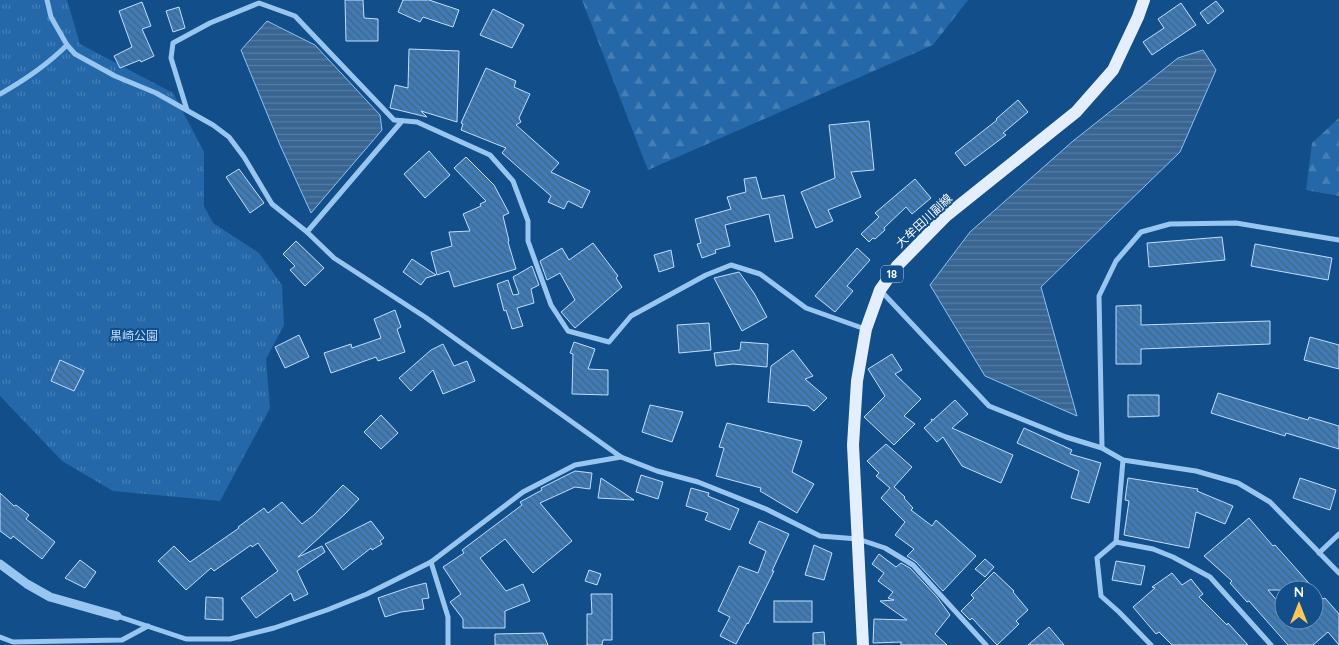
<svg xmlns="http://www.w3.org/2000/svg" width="1339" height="645" viewBox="0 0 1339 645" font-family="Quicksand,'Noto Sans JP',sans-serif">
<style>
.forest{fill:url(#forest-firs)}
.park{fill:url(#park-tufts)}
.water{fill:url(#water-rules);stroke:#8ac2f4}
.building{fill:url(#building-back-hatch);stroke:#bfdefc;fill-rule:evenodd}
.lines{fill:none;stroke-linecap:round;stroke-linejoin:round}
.minor{stroke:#99c6f1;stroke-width:5}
.tertiary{stroke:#99c6f1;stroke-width:9}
.primary{stroke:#e3efff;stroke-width:12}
.labels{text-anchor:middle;stroke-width:4;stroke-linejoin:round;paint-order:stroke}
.shield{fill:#124e8a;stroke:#b8cadc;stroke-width:1}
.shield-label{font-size:11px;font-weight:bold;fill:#fff}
.street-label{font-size:12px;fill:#fff;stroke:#124e8a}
.park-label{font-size:12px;fill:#bfdefc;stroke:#124e8a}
</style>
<defs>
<pattern id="forest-firs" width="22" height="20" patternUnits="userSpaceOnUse" patternTransform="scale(1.25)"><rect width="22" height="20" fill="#2468a9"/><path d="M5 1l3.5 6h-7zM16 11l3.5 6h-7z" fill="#457fb6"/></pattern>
<pattern id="park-tufts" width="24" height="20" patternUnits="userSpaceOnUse" patternTransform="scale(1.25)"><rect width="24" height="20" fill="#2468a9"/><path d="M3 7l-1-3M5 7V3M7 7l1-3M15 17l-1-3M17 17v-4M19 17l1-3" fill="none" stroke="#457fb6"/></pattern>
<pattern id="water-rules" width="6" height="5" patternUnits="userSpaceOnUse" patternTransform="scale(1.25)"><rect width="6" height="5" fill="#396592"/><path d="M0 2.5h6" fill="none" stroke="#577ca2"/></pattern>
<pattern id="building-back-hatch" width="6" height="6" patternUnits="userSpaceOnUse" patternTransform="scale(1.25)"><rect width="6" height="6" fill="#3f7bb6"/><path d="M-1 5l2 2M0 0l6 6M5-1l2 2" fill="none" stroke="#466481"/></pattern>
</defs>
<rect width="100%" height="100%" fill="#124e8a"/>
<g class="forest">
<polygon points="582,0 968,0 933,45 648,170"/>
<polygon points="1339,118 1339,196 1306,190 1312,143"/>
</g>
<polygon class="park" points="0,0 67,0 80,44 173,93 204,152 204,206 213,223 259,253 282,285 284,325 266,359 270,408 220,501 113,491 62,461 0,396"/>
<g class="water">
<polygon points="267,21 315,45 380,115 382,130 311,213 280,145 241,50"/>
<polygon points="1203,50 1216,70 1180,152 1041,287 1077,416 985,376 930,285 970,232 1073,141 1178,58"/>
</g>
<g class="building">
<polygon points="345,0 363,0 364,18 378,19 378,41 346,41"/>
<polygon points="403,0 429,0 459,10 453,27 423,17 420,22 398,12"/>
<polygon points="1216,1 1224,11 1208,24 1200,13"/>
<polygon points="142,2 151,26 142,29 154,56 141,62 140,60 120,68 114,56 132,47 119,11"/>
<polygon points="1181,3 1196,25 1152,55 1143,42 1164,28 1158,19"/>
<polygon points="179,7 185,28 173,32 166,11"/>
<polygon points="493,9 524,25 512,48 480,35"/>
<polygon points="409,49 459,51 457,122 421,111 427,117 390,108 395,85 408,88"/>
<polygon points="486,68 516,81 514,87 530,94 519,118 521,122 516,125 559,163 551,172 590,191 582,208 568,201 564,209 548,202 551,196 502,153 506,148 461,130 463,124 461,123"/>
<polygon points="1018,100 1028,112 1003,133 1006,135 965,166 955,153 997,120 996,119"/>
<polygon points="869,121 874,170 851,172 861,197 828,210 833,221 816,228 801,192 835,178 829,125"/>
<polygon points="429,151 450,175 425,198 404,174"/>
<polygon points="466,157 494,185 509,213 503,216 509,241 508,242 516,269 454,287 449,271 437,275 431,252 452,246 449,232 470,231 463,214 481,206 480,204 486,201 454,168"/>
<polygon points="239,169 264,203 250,213 226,177"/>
<polygon points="756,177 762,199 784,195 793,238 775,242 769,214 725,225 730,246 715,250 716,253 702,258 697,244 701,243 695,219 731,209 727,197 746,192 744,179"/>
<polygon points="915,179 931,198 912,214 906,207 884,228 885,230 875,239 873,238 869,242 861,234 879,217 875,213"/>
<polygon points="1222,237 1225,260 1149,267 1147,243"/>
<polygon points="296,241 324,268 305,286 290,270 295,266 283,254"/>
<polygon points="593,243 618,276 616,278 622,287 575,328 561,312 575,300 560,273 547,280 540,261 562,248 569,260"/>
<polygon points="1255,244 1332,258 1328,280 1251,266"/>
<polygon points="857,248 870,260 847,286 853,291 835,312 815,296"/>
<polygon points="671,250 674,267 659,272 654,255"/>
<polygon points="412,259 436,275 426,278 421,285 403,272"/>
<polygon points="532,266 539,285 531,289 534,303 517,308 523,326 512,329 506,310 504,311 497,284 508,280 513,295 519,294 513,277"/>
<polygon points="739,272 754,293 767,317 742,331 714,278"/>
<polygon points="1141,305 1141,325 1270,321 1270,344 1141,349 1141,364 1116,364 1116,306"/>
<polygon points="395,310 401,327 397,329 405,352 378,361 376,357 331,373 324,353 351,344 352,348 381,338 374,319"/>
<polygon points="709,323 711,350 679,353 677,325"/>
<polygon points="299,335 309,357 285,368 275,347"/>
<polygon points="1310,337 1339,345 1339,369 1304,360"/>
<polygon points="574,342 595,349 588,369 608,370 608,395 572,394 573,354 570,353"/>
<polygon points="741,342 768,344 767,367 733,364 716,366 714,353 740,350"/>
<polygon points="443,344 454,366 467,361 475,381 443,394 433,370 411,391 399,378 431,350"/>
<polygon points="793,350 813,376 805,379 827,398 814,411 808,406 768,402 771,366"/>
<polygon points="892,354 902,370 895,374 921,399 904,416 915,424 894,445 864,417 885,396 868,369"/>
<polygon points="60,360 84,371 74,391 51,381"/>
<polygon points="1218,393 1308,420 1309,417 1339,426 1339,449 1286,433 1285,436 1211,413"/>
<polygon points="1128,395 1159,395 1159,416 1128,417"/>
<polygon points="955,400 968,414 952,428 1013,455 1001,483 962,466 943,437 937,442 924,428 932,421 931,419 933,420"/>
<polygon points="650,405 683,412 672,442 642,432"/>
<polygon points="381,415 398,433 381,449 364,432"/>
<polygon points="727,423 802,441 792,472 814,484 797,513 760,491 761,488 716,476 724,448 719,447"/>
<polygon points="1024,428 1072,450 1070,454 1101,463 1089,503 1071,498 1079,471 1017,443"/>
<polygon points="886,444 912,467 894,487 905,497 904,498 913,508 911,510 932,526 936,520 976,556 943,591 916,562 907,556 914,549 895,535 905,522 881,498 890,488 876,476 879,473 867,461"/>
<polygon points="575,471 592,473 590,489 575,487 540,503 572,541 533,573 505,539 480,558 506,591 523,584 530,601 505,611 505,628 463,628 463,619 450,602 461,594 443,567 464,553 462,550 522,505 520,502 542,490 541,488"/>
<polygon points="641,475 663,482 658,499 636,492"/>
<polygon points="601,478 634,500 598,498"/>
<polygon points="1128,478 1198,489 1197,491 1233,506 1225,524 1196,512 1189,548 1124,535 1129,501 1125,500"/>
<polygon points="1300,478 1336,490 1330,510 1293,498"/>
<polygon points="343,485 359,499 345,514 298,557 322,546 325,552 297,571 308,594 294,601 291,593 256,618 241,598 278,571 258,543 252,547 251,545 214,571 211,568 186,590 158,561 174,546 190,562 239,528 238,527 264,508 268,513 282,502 302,524 314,515"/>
<polygon points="691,488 709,493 708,496 739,509 730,530 705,520 708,513 686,506"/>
<polygon points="0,493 14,506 16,505 29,515 26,519 55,542 42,559 13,536 11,539 0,531"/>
<path d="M 1249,518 L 1273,546 L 1275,545 L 1323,599 L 1325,598 L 1339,614 L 1339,645 L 1328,632 L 1313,645 L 1288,645 L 1249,601 L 1247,602 L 1230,583 L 1232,581 L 1204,556 ZM 1268,590 L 1314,590 L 1314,620 L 1284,620 L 1284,609 Z"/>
<polygon points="371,521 384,538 380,541 382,544 372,550 371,548 343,570 325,544"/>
<polygon points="759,521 789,534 772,571 774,571 748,624 747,623 736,644 720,636 730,617 718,611 739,566 758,573 766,551 749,543"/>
<polygon points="814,545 832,553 824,580 805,575"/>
<polygon points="879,554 896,567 901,563 910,568 937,597 950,615 935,634 947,645 901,645 901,642 873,643 874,619 907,620 880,601 894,600 888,598 893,592 878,581 884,573 872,564"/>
<polygon points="985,559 994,567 985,577 975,569"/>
<polygon points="80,560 96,572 85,588 65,578"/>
<polygon points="1116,561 1145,566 1141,585 1112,580"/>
<polygon points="589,570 601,574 597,585 585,581"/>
<polygon points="994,572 1014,591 1013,592 1028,610 1016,621 1019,624 997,645 972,618 970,620 961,611 974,598 971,595"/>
<polygon points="1172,573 1182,585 1191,579 1203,594 1199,597 1227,625 1228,623 1248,645 1172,645 1159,632 1156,634 1133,607 1155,588 1152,587"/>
<polygon points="426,583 429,598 422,599 424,609 401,612 385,617 378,598 410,587"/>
<polygon points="591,594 612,594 612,640 603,640 602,645 587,645 587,614 592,614"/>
<polygon points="206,597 223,598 223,620 205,619"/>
<rect x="774" y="601" width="38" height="21"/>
<polygon points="1049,627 1064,645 1028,645"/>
<polygon points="824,632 825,645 813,645 813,633"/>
<polygon points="543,633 548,645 495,645 495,634"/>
</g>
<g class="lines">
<g class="minor">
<polyline points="47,0 51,17 67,45 75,54 115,76 156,93 213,125 229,137 244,157 272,204 307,232 334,258 425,317 621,457 657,471 698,482 766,509 820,536 858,539 885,548 913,565 986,645"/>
<path d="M 0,94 C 25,80 47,65 67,45"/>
<polyline points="187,110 171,58 173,43 210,23 259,3 295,16 394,120 417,122 490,155 513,181 528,221 528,241 551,305 568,331 609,342 631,316 706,275 731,265 760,274 806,308 865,329"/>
<polyline points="307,232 402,121"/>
<polyline points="882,292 989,406 1066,437 1102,448 1123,460 1196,471 1238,483 1270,502 1339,573"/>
<polyline points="1102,448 1099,296 1116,261 1141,232 1170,224 1236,223 1339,240"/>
<polyline points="1123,460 1116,542 1097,558 1101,596 1119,612 1151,645"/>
<polyline points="1116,542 1153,549 1173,557 1210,577 1271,645"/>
<polyline points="1319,553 1339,534"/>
<polyline points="431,562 448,617 448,645"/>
<polyline points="117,616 186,639 230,639 274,628 327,610 367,594 431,562 523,492 575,465 621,457"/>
<polyline points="0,637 13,642 122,640 148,626"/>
</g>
<polyline class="tertiary" points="0,564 27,584 50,597 117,616"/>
<polyline class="primary" points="863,645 853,445 857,381 866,329 880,290 897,266 946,216 1076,112 1113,70 1138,17 1144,0"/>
</g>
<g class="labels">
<rect class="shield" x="881" y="265.5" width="22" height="17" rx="4"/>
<g class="shield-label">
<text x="892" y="278">18</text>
</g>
<g class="street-label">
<text transform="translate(924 221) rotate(-43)" y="4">大牟田川副線</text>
</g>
<g class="park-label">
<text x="134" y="340">黒崎公園</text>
</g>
</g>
<g transform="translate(1299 605)"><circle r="24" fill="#124e8a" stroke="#7195b9"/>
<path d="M0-4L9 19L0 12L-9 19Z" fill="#ffc559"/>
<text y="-8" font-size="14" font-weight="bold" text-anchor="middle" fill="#ffffff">N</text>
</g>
</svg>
